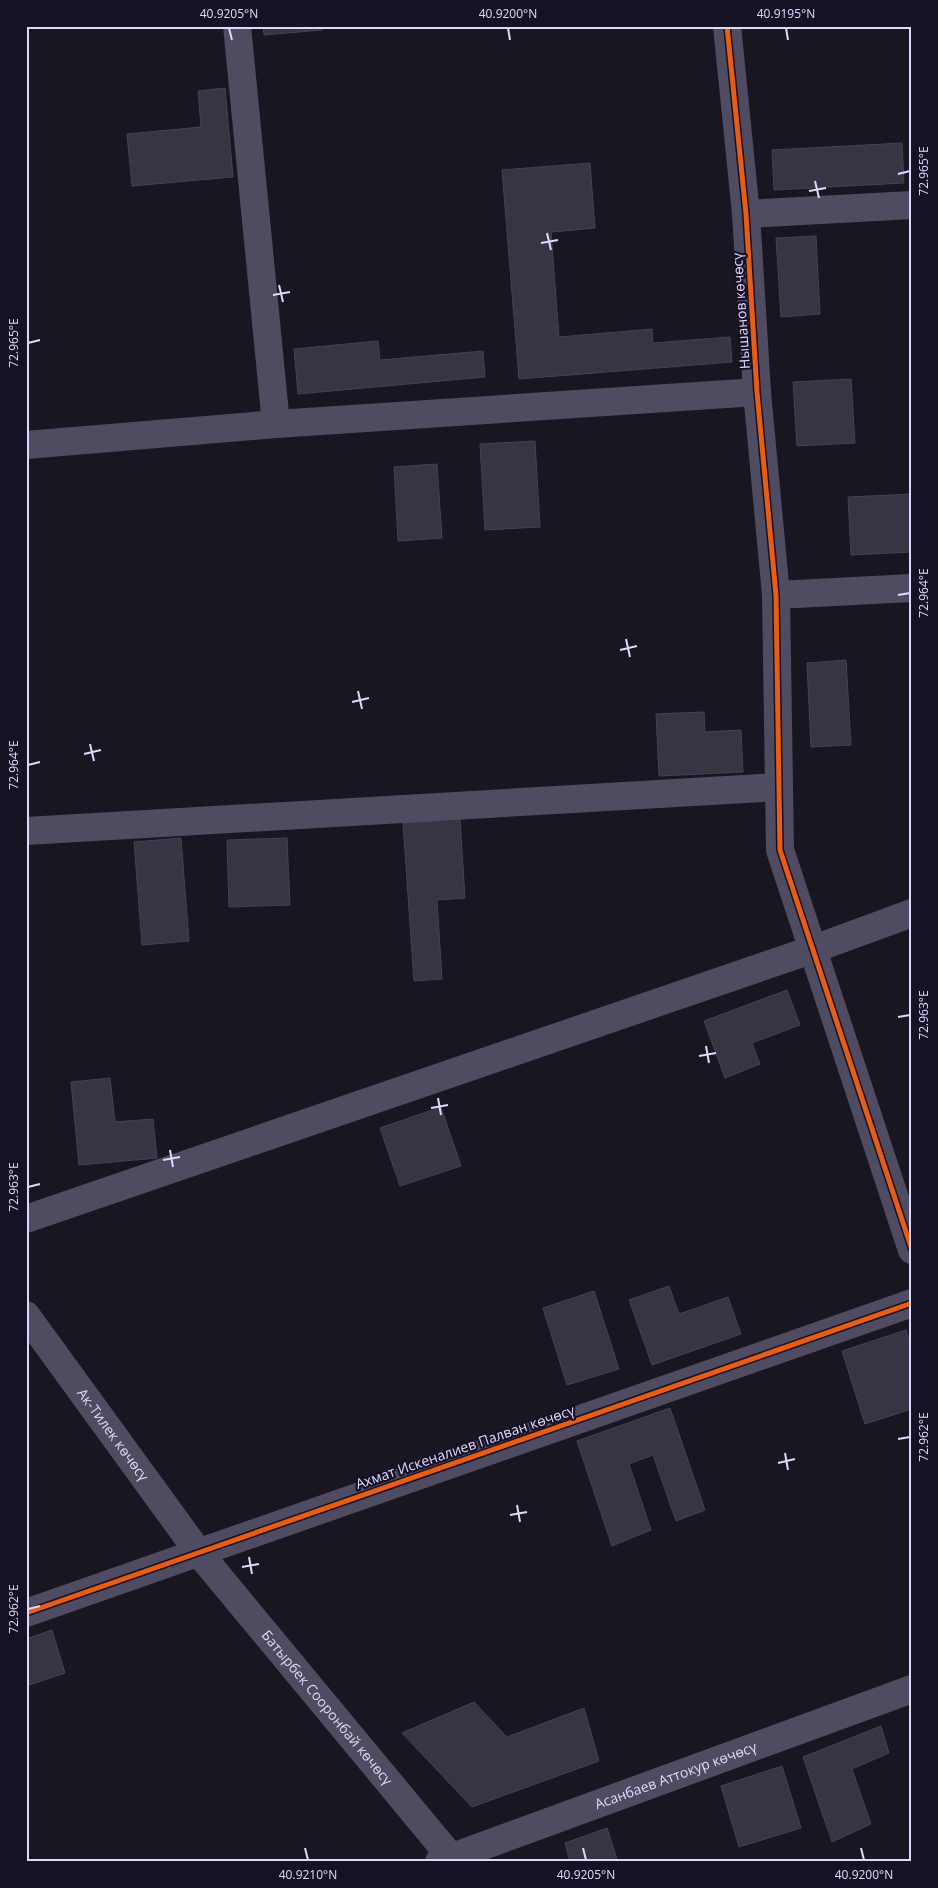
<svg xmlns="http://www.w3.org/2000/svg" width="938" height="1888" viewBox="0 0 938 1888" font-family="'Open Sans',sans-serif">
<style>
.building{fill:#383443;stroke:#464154}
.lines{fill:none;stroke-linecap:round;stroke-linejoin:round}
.minor{stroke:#4f4b61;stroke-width:28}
.cycleway-casing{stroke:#171126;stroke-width:8}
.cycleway{stroke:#e95d12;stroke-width:5}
.ticks{fill:none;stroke:#e0d8fc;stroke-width:2}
.labels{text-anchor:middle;stroke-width:4.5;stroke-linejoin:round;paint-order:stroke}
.street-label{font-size:14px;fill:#e0d8fc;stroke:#171126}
.neatline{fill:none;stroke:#e0d8fc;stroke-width:2}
.ticks-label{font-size:12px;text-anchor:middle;fill:#e0d8fc}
</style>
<rect width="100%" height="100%" fill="#191621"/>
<g class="building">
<polygon points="263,26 322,26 322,30 264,35"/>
<polygon points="225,88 233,177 132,186 127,134 201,127 198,91"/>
<polygon points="902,143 904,183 774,190 772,150"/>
<polygon points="590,163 595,228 551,232 559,337 652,329 653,343 730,337 732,362 519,379 502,170"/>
<polygon points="816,236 820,314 781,317 776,238"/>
<polygon points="378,341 380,360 483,351 485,377 298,394 294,349"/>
<polygon points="851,379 855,443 797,446 793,382"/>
<polygon points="535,441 540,527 485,530 480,444"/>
<polygon points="437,464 442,538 398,541 394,467"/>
<polygon points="912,494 912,552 851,555 848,497"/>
<polygon points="846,660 851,745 811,747 807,663"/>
<polygon points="704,712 705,732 741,730 743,772 659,776 656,714"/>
<polygon points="460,819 465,898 437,900 442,979 414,981 403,823"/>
<polygon points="181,838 189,941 142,945 134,842"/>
<polygon points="287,838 290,905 229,907 227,840"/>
<polygon points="787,990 800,1025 752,1043 760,1064 725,1078 704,1021"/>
<polygon points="110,1078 115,1122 153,1119 157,1158 79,1165 71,1082"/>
<polygon points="441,1107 461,1166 400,1186 380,1128"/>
<polygon points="669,1286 679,1314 728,1297 741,1334 652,1365 629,1300"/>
<polygon points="594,1291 619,1369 567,1385 543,1308"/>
<polygon points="906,1330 912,1348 912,1409 865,1424 842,1351"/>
<polygon points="670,1408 705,1510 676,1521 653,1455 629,1464 651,1530 612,1546 577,1441"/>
<polygon points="52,1630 65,1673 26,1686 26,1639"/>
<polygon points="474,1702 507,1737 584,1708 599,1761 472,1807 402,1733"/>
<polygon points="881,1726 889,1753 852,1769 871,1824 832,1842 803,1757"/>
<polygon points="782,1766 801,1828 739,1847 721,1786"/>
<polygon points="607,1828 618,1862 570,1862 565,1843"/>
</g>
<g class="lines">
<g class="minor">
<polyline points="237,26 276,424"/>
<polyline points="727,26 746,214 757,392 776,595 780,850 912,1250"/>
<polyline points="746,214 912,205"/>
<polyline points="26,445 276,424 757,392"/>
<polyline points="776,595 912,588"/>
<polyline points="26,831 779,787"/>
<polyline points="26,1219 814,949 912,913"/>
<path id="s1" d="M 26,1315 L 199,1553 L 455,1862"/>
<polyline points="26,1613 912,1303"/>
<path id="s2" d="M 439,1862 L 912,1689"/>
</g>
<g class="cycleway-casing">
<g id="cycleway">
<polyline points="727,26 746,214 757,392 776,595 780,850 912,1250"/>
<polyline points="26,1613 912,1303"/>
</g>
</g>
<use href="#cycleway" class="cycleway"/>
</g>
<path class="ticks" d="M 229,28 L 232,40M 508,28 L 510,40M 786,28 L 788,40M 898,174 L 910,171M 815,181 L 819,198M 809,191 L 826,188M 547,233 L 551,250M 541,243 L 558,240M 279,285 L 283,302M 273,295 L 290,292M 28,343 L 40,340M 898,595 L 910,593M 626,639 L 630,657M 620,650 L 637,646M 358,691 L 362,709M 352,702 L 369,698M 90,744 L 94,761M 84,754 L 101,750M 28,765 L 40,762M 898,1017 L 910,1015M 706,1046 L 709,1063M 699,1056 L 716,1053M 438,1098 L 441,1115M 431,1108 L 448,1105M 170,1150 L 173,1167M 163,1160 L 180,1157M 28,1187 L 40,1184M 898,1439 L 910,1437M 785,1453 L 788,1470M 778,1463 L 795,1459M 517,1505 L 520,1522M 510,1515 L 527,1512M 249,1557 L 252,1574M 242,1567 L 259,1564M 28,1609 L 40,1606M 305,1848 L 308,1860M 583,1848 L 586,1860M 861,1848 L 864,1860"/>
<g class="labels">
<g class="street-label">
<text transform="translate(741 311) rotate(-94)" y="5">Нышанов көчөсү</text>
<text dy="5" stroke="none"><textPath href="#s1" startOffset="148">Ак-Тилек көчөсү</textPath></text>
<text transform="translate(465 1447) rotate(-19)" y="5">Ахмат Искеналиев Палван көчөсү</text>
<text dy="5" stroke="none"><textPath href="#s1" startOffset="495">Батырбек Сооронбай көчөсү</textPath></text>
<text dy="5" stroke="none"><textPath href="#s2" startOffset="252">Асанбаев Аттокур көчөсү</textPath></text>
</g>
</g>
<rect width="938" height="1888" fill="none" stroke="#171126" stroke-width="55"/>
<rect x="28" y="28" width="882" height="1832" class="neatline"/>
<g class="ticks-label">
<text x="229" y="18">40.9205°N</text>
<text x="508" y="18">40.9200°N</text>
<text x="786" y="18">40.9195°N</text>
<text transform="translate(924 171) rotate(-90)" y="4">72.965°E</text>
<text transform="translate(14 343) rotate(-90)" y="4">72.965°E</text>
<text transform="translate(924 593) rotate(-90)" y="4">72.964°E</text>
<text transform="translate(14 765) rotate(-90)" y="4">72.964°E</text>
<text transform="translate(924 1015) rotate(-90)" y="4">72.963°E</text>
<text transform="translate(14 1187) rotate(-90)" y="4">72.963°E</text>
<text transform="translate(924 1437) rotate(-90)" y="4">72.962°E</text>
<text transform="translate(14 1609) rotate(-90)" y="4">72.962°E</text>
<text x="308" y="1879">40.9210°N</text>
<text x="586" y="1879">40.9205°N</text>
<text x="864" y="1879">40.9200°N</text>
</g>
</svg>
